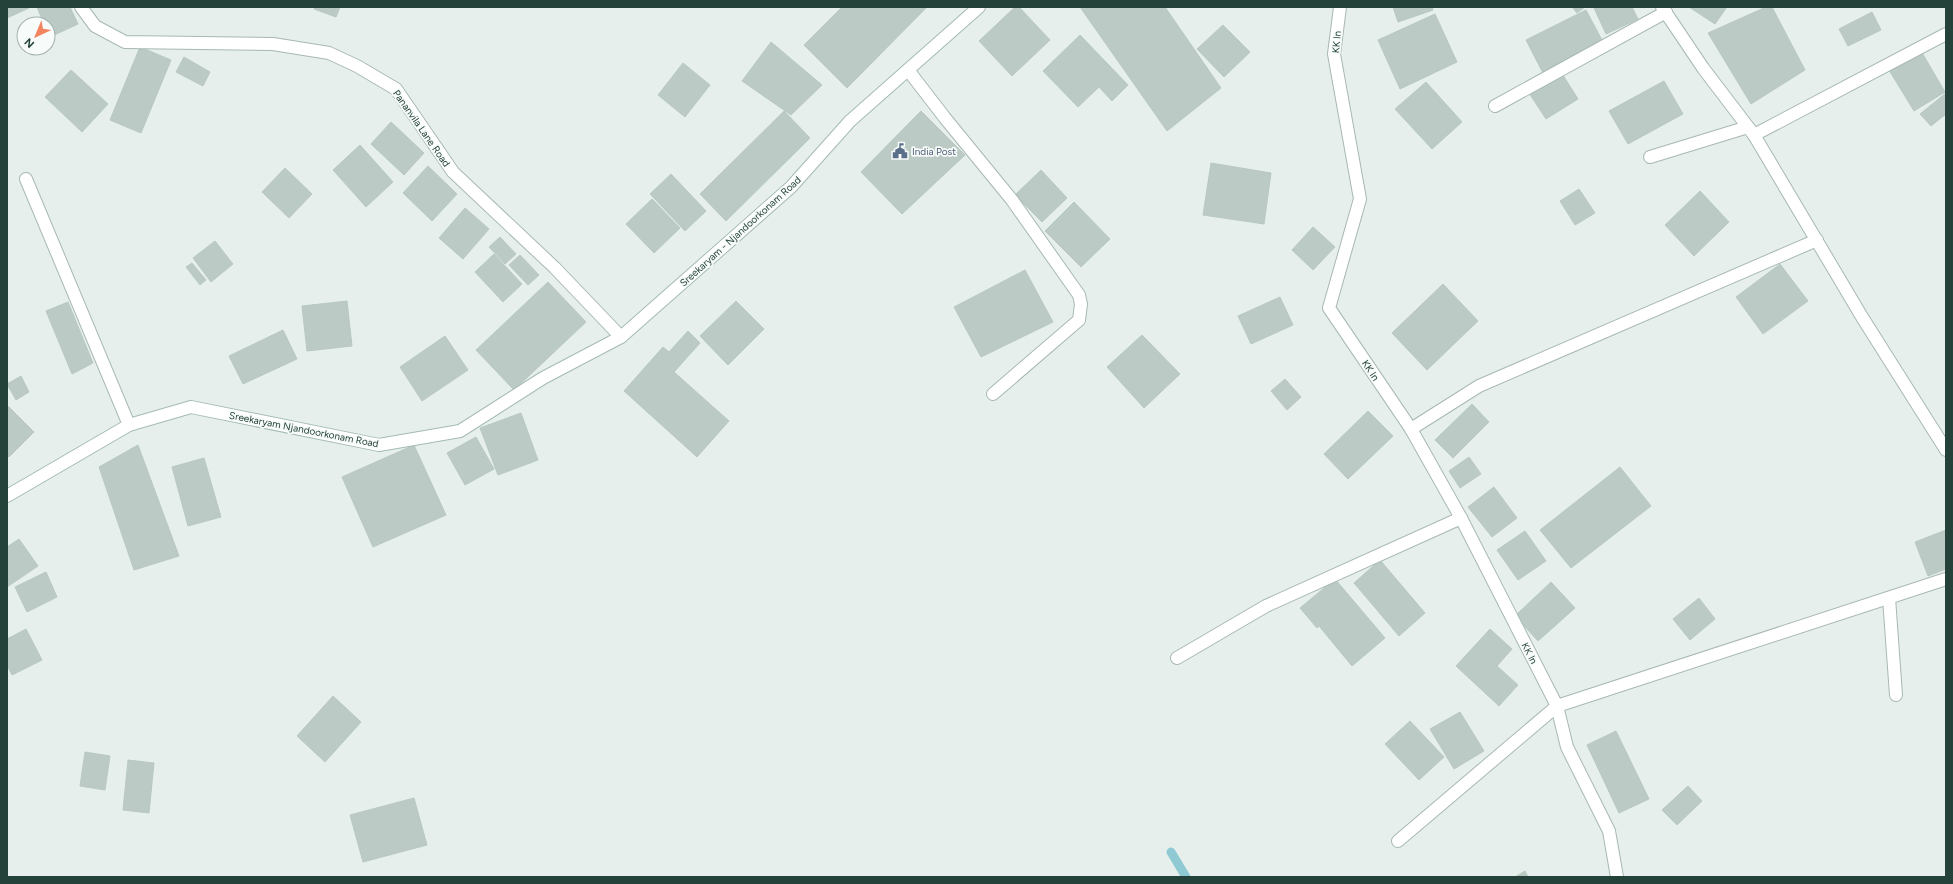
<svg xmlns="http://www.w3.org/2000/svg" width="1953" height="884" viewBox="0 0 1953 884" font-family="Figtree,sans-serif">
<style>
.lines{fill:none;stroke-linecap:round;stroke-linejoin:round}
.stream{stroke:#8ec9d4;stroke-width:9}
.building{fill:#bbcac4;stroke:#b8c9c2}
.lane-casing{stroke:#a8b8b2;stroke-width:14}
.street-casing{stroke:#a8b8b2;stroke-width:14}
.secondary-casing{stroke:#a4bbb3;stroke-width:14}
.lane{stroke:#fff;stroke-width:12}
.street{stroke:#fff;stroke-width:12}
.secondary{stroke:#fff;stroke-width:12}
.labels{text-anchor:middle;stroke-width:3.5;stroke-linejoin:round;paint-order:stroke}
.street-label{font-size:10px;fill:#24423a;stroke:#f7fbf9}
.service-label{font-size:10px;fill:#4e5e75;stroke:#f7fbf9;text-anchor:start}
</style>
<rect width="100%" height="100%" fill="#e6efeb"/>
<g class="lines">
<polyline class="stream" points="1171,852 1186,877"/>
</g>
<g class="building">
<polygon points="7,7 29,7 29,8 7,18"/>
<polygon points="37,7 70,7 78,24 50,37 48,24 44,24"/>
<polygon points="315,7 340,7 336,17 314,9"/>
<polygon points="842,7 927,7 847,88 804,45"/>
<polygon points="1015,7 1019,7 1050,40 1012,76 979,41"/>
<polygon points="1080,7 1165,7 1221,88 1167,131"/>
<polygon points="1393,7 1432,7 1433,10 1398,22"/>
<polygon points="1572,7 1585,7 1577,13"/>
<polygon points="1596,7 1632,7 1638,19 1606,34 1594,8"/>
<polygon points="1689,7 1727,7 1715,24"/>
<polygon points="1766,7 1772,7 1805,70 1751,104 1708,33"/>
<polygon points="1586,10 1603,42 1543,73 1526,40"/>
<polygon points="1872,12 1881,30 1848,46 1839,29"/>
<polygon points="1435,14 1457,62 1400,89 1378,40"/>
<polygon points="1223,25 1250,52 1224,77 1197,49"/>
<polygon points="1080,35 1128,85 1112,101 1099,87 1078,107 1043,71"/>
<polygon points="771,42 822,85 791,115 742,81"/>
<polygon points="140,47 171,60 141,133 110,120"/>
<polygon points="1921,51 1945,92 1914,111 1889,70"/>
<polygon points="184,57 210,72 203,86 176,72"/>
<polygon points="683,63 710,85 685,117 658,95"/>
<polygon points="71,70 108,104 82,132 45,97"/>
<polygon points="1561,72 1578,99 1546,119 1529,93"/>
<polygon points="1664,81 1683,114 1628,144 1609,111"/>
<polygon points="1426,82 1462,122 1432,149 1395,109"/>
<polygon points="1946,93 1946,114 1931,126 1920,114"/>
<polygon points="784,111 810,138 726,221 700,194"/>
<polygon points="921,111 965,155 902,214 861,172"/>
<polygon points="391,122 424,153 404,175 371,144"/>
<polygon points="360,145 393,182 366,207 333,170"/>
<polygon points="1211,163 1271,173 1264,224 1203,215"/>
<polygon points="428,166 457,194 432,221 403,193"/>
<polygon points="285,168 312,194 289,218 262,192"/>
<polygon points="1041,170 1067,198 1042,222 1015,195"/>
<polygon points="671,174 706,211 685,231 650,194"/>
<polygon points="1579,189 1595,213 1575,225 1560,201"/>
<polygon points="1700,191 1729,222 1694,256 1665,225"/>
<polygon points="652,199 680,228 654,253 626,224"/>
<polygon points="1074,202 1110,239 1081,267 1045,231"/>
<polygon points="465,208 489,229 463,259 439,238"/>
<polygon points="1313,227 1335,247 1313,270 1292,250"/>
<polygon points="500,237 516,254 505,264 489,247"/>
<polygon points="215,241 233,264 211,282 193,258"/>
<polygon points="494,254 522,284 503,302 475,272"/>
<polygon points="520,255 539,275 528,285 509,265"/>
<polygon points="192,263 206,280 200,285 186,267"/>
<polygon points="1780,264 1808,301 1763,334 1736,297"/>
<polygon points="1025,270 1053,322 981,357 954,307"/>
<polygon points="548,282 586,322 514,390 476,350"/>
<polygon points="1443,284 1478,321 1427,370 1392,333"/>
<polygon points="1280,297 1293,325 1251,344 1238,316"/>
<polygon points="347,301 352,346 307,351 302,306"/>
<polygon points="736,301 764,329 728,365 700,336"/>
<polygon points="68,302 93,363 72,374 46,311"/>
<polygon points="283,330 297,359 243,384 229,356"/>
<polygon points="688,331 700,343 674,372 729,421 697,457 624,391 663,347 669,352"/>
<polygon points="1142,335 1180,374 1144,408 1107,367"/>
<polygon points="445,336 468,370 422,401 400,367"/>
<polygon points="21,376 29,392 16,400 7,384"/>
<polygon points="1285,379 1301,397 1287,410 1271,391"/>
<polygon points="1472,404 1489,422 1453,458 1435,440"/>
<polygon points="7,405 34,432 9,457 7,455"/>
<polygon points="1368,411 1393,436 1348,479 1324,454"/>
<polygon points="521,413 538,460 498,475 480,428"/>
<polygon points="476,437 494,469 465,485 447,453"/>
<polygon points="138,445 179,556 134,570 99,467"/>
<polygon points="414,445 446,515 373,547 342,477"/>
<polygon points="1469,457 1481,474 1460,488 1449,471"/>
<polygon points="204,458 221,517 188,526 172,467"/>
<polygon points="1620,467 1651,506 1571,568 1540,530"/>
<polygon points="1494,487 1517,518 1492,537 1468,507"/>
<polygon points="1946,530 1946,569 1928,576 1915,542"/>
<polygon points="1525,531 1546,561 1518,580 1497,550"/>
<polygon points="19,539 38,566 7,587 7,547"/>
<polygon points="1380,560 1425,613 1399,636 1354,583"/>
<polygon points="46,572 57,597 27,612 15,587"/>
<polygon points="1335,579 1385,638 1352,666 1319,626 1317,628 1300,608"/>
<polygon points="1551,582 1575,608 1538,641 1515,616"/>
<polygon points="1699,598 1715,619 1690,640 1673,619"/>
<polygon points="26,629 42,660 12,675 7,665 7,639"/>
<polygon points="1490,629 1512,649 1497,666 1518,685 1499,706 1456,666"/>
<polygon points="333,696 361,722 325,762 297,736"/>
<polygon points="1460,712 1484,751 1454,769 1430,729"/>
<polygon points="1410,721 1444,757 1419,780 1385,744"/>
<polygon points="1616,731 1649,799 1619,813 1587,745"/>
<polygon points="85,752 110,756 105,790 80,786"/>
<polygon points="128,760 154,763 149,813 123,810"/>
<polygon points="1688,786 1702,801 1677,825 1662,810"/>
<polygon points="414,798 427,845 363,862 350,815"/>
<polygon points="1525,871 1528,877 1515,877"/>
</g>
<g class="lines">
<g class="lane-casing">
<g id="lane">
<polyline points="908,70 945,118 1012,200 1079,295 1081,304 1079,320 993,394"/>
<polyline points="26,179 129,425"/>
<polyline points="1177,658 1266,606 1461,518"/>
</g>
</g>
<g class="street-casing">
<g id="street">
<polyline points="81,7 95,26 125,42 273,44 329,53 357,66 396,89 453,172 555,268 621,337"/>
<polyline points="1340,7 1334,54 1360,199 1329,308 1411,429 1461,518 1557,706 1567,747 1609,831 1617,877"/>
<polyline points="1662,7 1703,68 1754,135 1862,317 1946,450"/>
<polyline points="1495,106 1666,12"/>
<polyline points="1754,135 1946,34"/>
<polyline points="1650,157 1748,127"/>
<polyline points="1411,429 1479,386 1817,240"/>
<polyline points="1889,598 1896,695"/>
<polyline points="1398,841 1557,706 1946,579"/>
</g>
</g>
<g class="secondary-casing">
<polyline id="secondary" points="7,496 129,425 191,407 379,445 460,431 543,378 621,337 791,187 850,121 979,7"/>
</g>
<use href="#lane" class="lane"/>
<use href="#street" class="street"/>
<use href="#secondary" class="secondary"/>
</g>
<defs>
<g id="civic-bare" transform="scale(1.2)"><path d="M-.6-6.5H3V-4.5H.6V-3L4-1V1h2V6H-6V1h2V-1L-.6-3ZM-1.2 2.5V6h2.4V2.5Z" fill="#5c6f8a" stroke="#f7fbf9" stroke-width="2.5" paint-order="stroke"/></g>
</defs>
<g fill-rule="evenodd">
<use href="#civic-bare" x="900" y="151"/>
</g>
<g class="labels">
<g class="street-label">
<text transform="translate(1336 42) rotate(-85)" y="4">KK ln</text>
<text transform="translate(422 128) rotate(55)" y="4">Pananvila Lane Road</text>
<text transform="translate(740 231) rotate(-42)" y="4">Sreekaryam - Njandoorkonam Road</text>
<text transform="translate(1371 370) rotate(56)" y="4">KK ln</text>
<text transform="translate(304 429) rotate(11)" y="4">Sreekaryam Njandoorkonam Road</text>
<text transform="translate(1530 653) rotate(63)" y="4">KK ln</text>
</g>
<g class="service-label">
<text x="912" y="155">India Post</text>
</g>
</g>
<rect width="1953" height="884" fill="none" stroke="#24423a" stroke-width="16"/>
<g transform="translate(36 36) rotate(224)"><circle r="19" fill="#f7fbf9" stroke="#a3b1ad"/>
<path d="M0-3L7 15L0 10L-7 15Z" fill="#f4845f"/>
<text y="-6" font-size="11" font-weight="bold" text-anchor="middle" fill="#24423a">N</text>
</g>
</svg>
